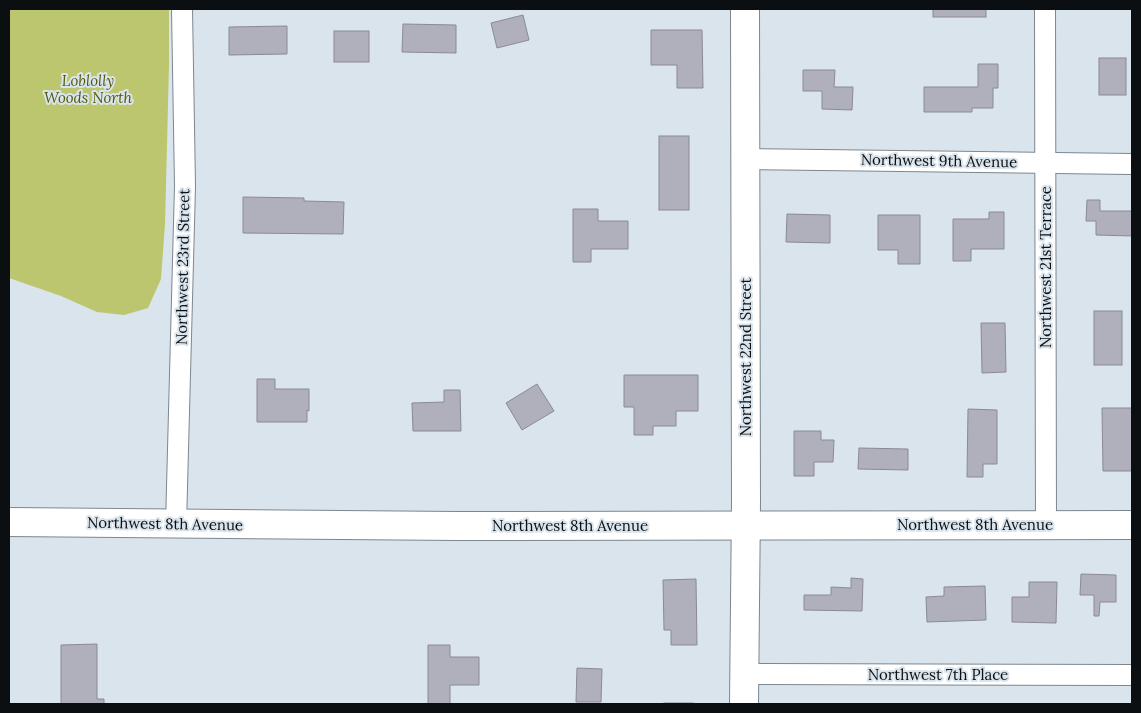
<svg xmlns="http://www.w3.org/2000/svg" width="1141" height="713" viewBox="0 0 1141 713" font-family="Lora,serif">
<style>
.green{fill:#bbc66f}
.building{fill:#afb0bb;stroke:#8a8a96}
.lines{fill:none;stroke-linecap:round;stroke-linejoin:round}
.street-casing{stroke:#7d878e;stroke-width:22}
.secondary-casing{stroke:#7d878e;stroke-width:30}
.street{stroke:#fff;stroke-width:20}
.secondary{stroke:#fff;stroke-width:28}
.labels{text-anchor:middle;stroke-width:4;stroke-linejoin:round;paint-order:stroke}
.park-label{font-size:15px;font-style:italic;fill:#52590a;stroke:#d9e4ec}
.street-label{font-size:15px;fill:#0c0f12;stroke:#d9e4ec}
</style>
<rect width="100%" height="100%" fill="#d9e4ec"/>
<polygon class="green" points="9,9 169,9 169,65 165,224 161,279 148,308 124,315 97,312 61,296 9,278"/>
<g class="building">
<rect x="933" y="9" width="53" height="8"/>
<polygon points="523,15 529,40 497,48 491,23"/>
<polygon points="403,24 456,25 456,53 402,52"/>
<polygon points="287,26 287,54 229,55 229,27"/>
<polygon points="651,30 702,30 703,88 677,88 677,65 651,65"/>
<rect x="334" y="31" width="35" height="31"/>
<rect x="1099" y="58" width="27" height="37"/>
<polygon points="978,64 998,64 998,88 993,88 993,108 972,108 972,112 924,112 924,87 978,87"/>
<polygon points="803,70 835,70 834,87 853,87 852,110 822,109 822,91 803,91"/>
<rect x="659" y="136" width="30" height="74"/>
<polygon points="243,197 304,198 304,201 344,202 343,234 243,233"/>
<polygon points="1087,200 1100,200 1100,211 1132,211 1132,236 1096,235 1096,221 1086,221"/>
<polygon points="573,209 598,209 598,221 628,221 628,249 591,249 591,262 573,262"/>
<polygon points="989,212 1004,212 1004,249 971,249 971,261 953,261 953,219 989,219"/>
<polygon points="787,214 830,215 830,243 786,242"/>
<polygon points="878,215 920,215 920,264 898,264 898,250 878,250"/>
<rect x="1094" y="311" width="28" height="54"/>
<polygon points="981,323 1005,323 1006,372 982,373"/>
<polygon points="624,375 698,375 698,411 676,411 676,426 653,426 653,435 634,435 634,407 624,407"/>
<polygon points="257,379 275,379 275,389 309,389 309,411 307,410 307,422 257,422"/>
<polygon points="537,384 554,411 522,430 506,403"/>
<polygon points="444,390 460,390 461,431 413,431 412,403 444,402"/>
<polygon points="1102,408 1132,408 1132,471 1103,471"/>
<polygon points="968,409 997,410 997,464 983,464 983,477 967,477"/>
<polygon points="794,431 821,431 821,440 834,440 833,462 814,462 814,476 794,476"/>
<polygon points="859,448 908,449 908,470 858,469"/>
<polygon points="1081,574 1116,575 1116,602 1100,602 1099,616 1094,616 1094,595 1080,595"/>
<polygon points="851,578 863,579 862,611 804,610 804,595 831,595 831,587 851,588"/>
<polygon points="696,579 697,645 671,645 671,630 664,630 663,580"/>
<polygon points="1029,582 1057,582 1056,623 1012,622 1012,597 1029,597"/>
<polygon points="985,586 986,620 927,622 926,597 944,596 944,587"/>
<polygon points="97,644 97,699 104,699 104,704 61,704 61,645"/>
<polygon points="428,645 450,645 450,657 479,657 479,685 450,685 450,704 428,704"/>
<polygon points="577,668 602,669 601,702 576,702"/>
<rect x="664" y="703" width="29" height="1"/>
</g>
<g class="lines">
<g class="street-casing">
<g id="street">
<polyline points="1045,9 1046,525"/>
<polyline points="745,159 1132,164"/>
<polyline points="176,525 185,186 182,9"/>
<polyline points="744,674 1132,675"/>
</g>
</g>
<g class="secondary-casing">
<g id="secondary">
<polyline points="9,522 457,526 1132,525"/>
<polyline points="744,704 746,503 745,9"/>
</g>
</g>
<use href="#street" class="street"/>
<use href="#secondary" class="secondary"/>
</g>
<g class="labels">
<g class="park-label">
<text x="88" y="86">Loblolly<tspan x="88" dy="17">Woods North</tspan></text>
</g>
<g class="street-label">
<text transform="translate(939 161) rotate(1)" y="5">Northwest 9th Avenue</text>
<text transform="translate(183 267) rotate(-89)" y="5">Northwest 23rd Street</text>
<text transform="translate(1046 267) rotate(-90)" y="5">Northwest 21st Terrace</text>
<text transform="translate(746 357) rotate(-90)" y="5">Northwest 22nd Street</text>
<text transform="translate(165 524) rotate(1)" y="5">Northwest 8th Avenue</text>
<text x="975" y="530">Northwest 8th Avenue</text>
<text x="570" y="531">Northwest 8th Avenue</text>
<text x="938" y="680">Northwest 7th Place</text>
</g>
</g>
<rect width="1141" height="713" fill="none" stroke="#0c0f12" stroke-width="20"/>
</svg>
